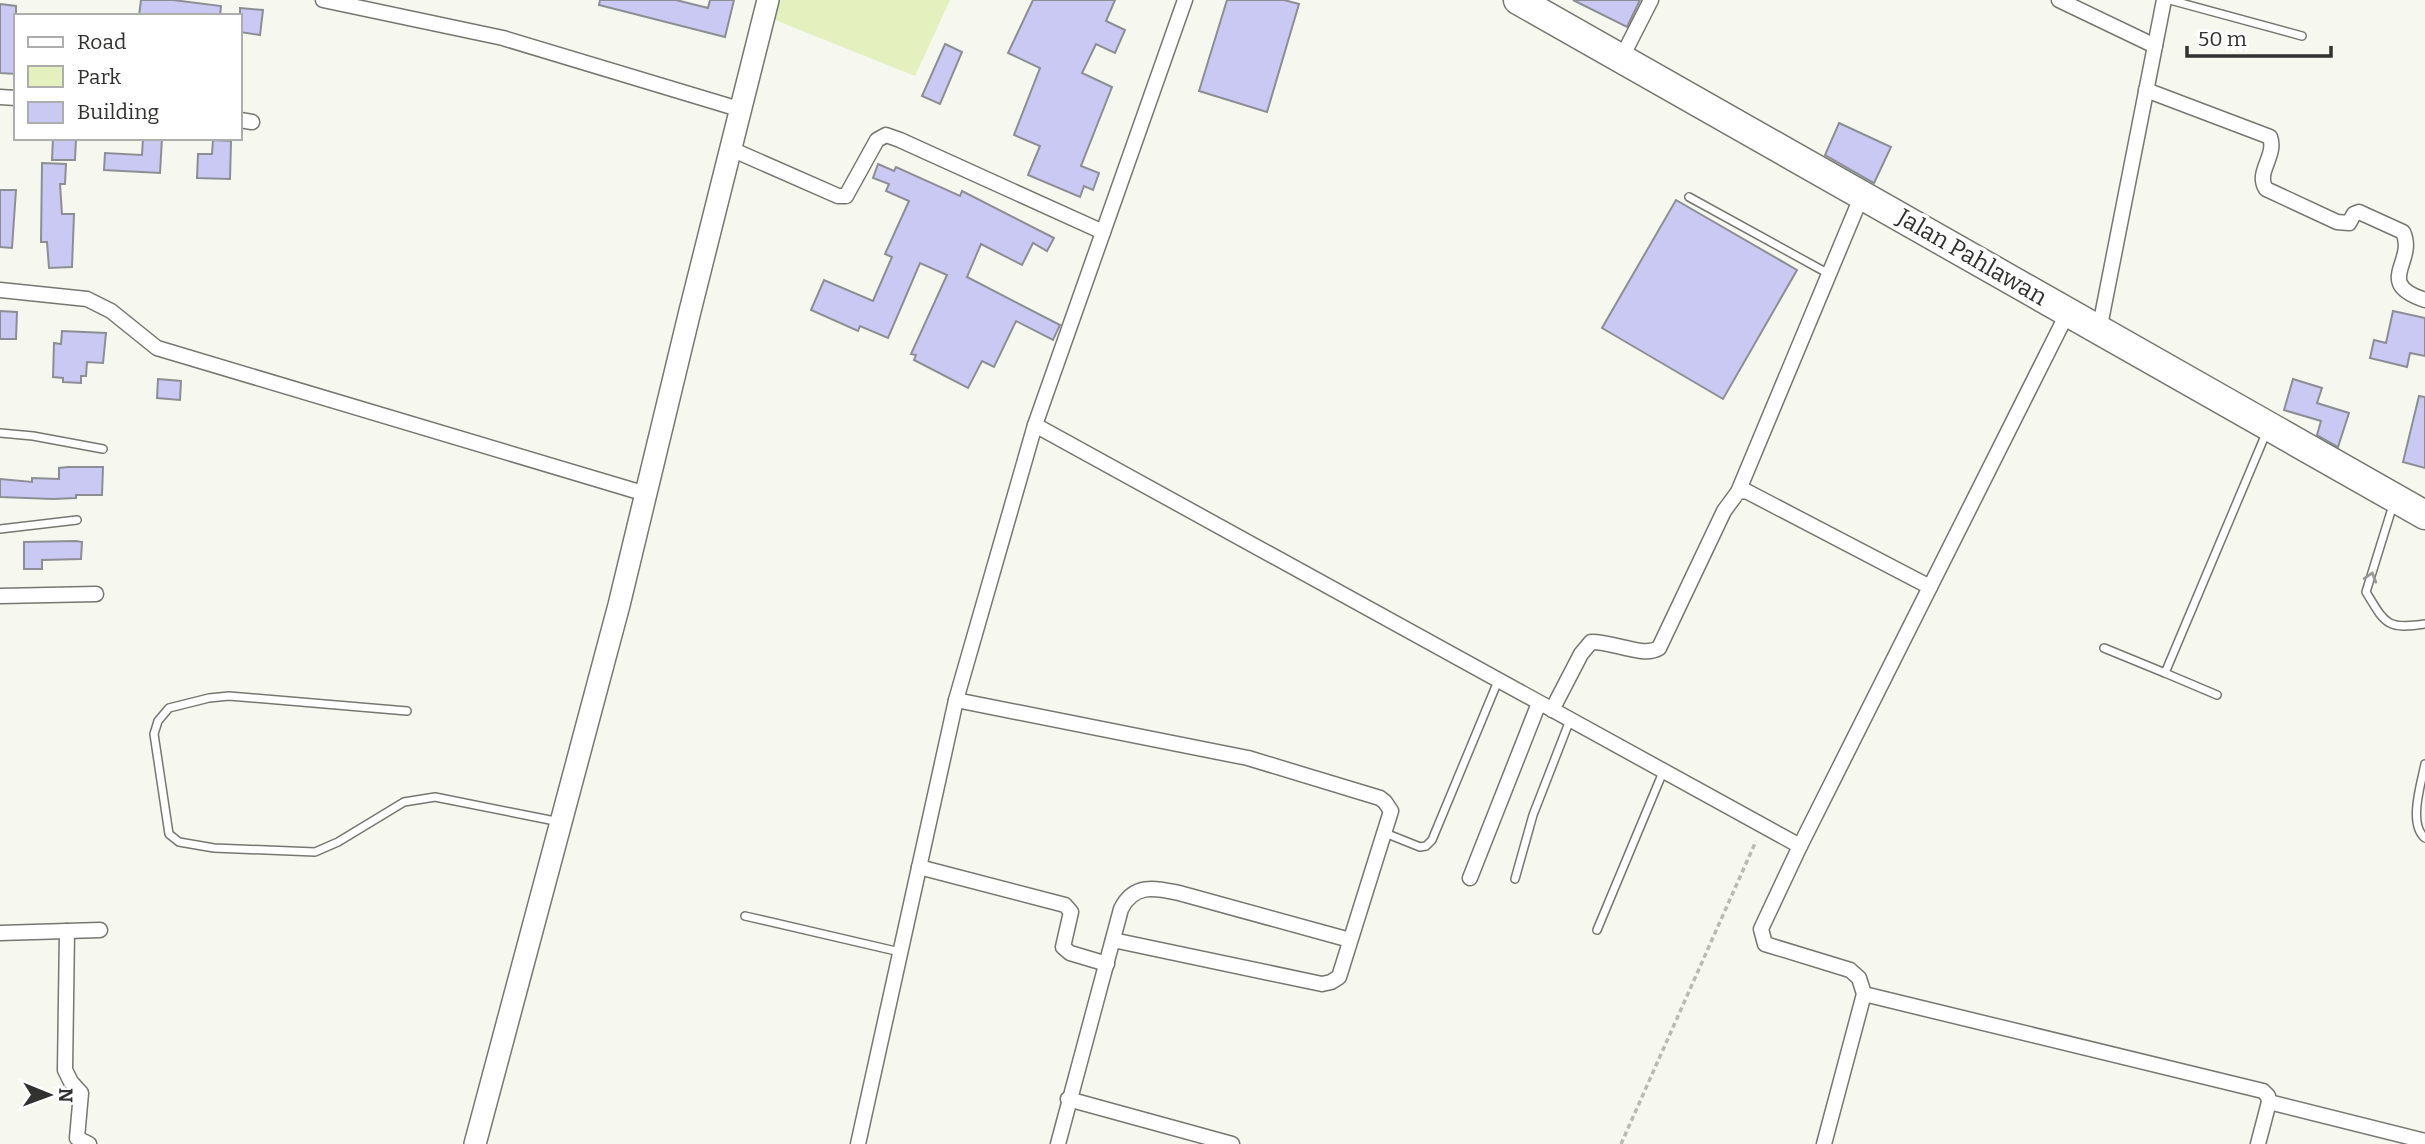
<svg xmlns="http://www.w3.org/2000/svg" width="2425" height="1144" viewBox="0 0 2425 1144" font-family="Bitter,serif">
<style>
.green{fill:#e4f0be}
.building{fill:#cac9f4;stroke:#8d8e94;stroke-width:2}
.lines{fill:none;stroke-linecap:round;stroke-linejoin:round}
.lane-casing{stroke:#757770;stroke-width:10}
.street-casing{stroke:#757770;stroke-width:17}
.secondary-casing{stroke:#757770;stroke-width:24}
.highway-casing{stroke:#757770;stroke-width:31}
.path{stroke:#b8bab4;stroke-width:3.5;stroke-dasharray:5 3.5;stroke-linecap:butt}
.lane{stroke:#fff;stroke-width:7}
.street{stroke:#fff;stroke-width:14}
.secondary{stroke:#fff;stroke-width:21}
.highway{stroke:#fff;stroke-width:28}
.oneway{stroke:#989897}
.labels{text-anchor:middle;stroke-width:7;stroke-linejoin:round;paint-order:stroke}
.street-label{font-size:24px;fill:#31322f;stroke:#fff}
</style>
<rect width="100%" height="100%" fill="#f6f8f0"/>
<polygon class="green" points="774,0 950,0 915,76 770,18"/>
<g class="building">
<polygon points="141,0 173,0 221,6 220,16 139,16"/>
<polygon points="600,0 676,0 708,8 710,0 734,0 725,37 599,5"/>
<polygon points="1033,0 1115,0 1106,21 1125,30 1115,53 1096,44 1082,73 1112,87 1081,166 1099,173 1093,190 1084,186 1080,197 1028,175 1040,146 1014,135 1040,68 1008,53"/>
<polygon points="1227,0 1284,0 1299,4 1267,112 1199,91"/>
<polygon points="1573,0 1640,0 1627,27"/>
<polygon points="0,4 16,6 16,74 0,73"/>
<polygon points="240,8 263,10 260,35 240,32"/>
<polygon points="945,44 962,52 940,104 922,96"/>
<polygon points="1839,123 1891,147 1874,183 1825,155"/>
<polygon points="53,138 76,138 75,160 52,160"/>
<polygon points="143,138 162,138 160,173 104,170 105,153 142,155"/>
<polygon points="213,140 231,141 230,179 197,178 198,154 212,154"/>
<polygon points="42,163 66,164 65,184 60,184 62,214 74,214 72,267 49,268 47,242 41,242"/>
<polygon points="878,164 894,171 896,167 960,196 962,191 1054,238 1047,251 1033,243 1022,265 981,244 967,277 1060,325 1053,340 1016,321 994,367 982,361 968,388 914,360 916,355 911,354 947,275 920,263 888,338 860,326 858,331 811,310 824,280 873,301 892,257 885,254 909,201 886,191 889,184 873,178"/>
<polygon points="0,190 16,190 12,248 0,247"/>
<polygon points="1676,200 1797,270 1723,399 1602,328"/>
<polygon points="0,311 17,312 16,339 0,339"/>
<polygon points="2393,311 2425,318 2425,356 2410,353 2407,367 2370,358 2374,340 2386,343"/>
<polygon points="62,331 106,333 103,363 87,362 86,376 81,376 81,383 63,382 63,378 53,377 54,343 61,344"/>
<polygon points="158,379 181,381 180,400 157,398"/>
<polygon points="2293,379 2322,388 2317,403 2349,413 2338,447 2317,435 2321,421 2284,410"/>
<polygon points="2419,396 2425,397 2425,468 2403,462"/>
<polygon points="68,467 103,467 102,495 76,495 76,498 53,499 0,497 0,479 32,482 32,478 59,479 59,468"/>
<polygon points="76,541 82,542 81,559 42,560 42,569 24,569 24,542"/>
</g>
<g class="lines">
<g class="lane-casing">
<g id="lane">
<polyline points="2170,0 2302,36"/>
<polyline points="1689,197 1829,274"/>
<polyline points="0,433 33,436 103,449"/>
<path d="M 2393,505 L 2366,592 C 2385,623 2386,630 2425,624"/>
<polyline points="0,529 77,520"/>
<polyline points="2104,648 2165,673 2267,431"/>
<polyline points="2165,673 2217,695"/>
<polyline points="407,711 229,696 209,698 169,708 158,721 154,734 169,834 179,842 214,848 315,852 338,842 404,802 435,797 560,822"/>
<path d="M 2425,764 C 2421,784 2408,824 2425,838"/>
<polyline points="1385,833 1420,847 1426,846 1432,840 1498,681"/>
<polyline points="1515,879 1533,815 1570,720"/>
<polyline points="745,916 900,952"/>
<polyline points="1597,930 1663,772"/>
</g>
</g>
<g class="street-casing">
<g id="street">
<polyline points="323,0 503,38 742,110"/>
<polyline points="2059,0 2155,46"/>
<polyline points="1621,59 1651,0"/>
<path d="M 2146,90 L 2270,137 C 2277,156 2255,172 2266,189 L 2337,222 L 2349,223 L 2354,214 L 2359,212 L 2403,232 C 2417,262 2373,283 2425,300"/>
<polyline points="0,97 16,98"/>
<polyline points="240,120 252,122"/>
<polyline points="731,149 838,196 846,196 877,140 886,135 900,140 1103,232"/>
<polyline points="0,290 87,299 111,311 157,348 646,494"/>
<polyline points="2099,331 2164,0"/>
<polyline points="1035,425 1800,846"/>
<polyline points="1738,492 1862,195"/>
<polyline points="0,596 96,594"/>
<polyline points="956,700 1248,758 1380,798 1385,802 1391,811 1339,977 1331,982 1322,984 1113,940"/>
<path d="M 1552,710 L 1581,654 L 1591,642 C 1612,641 1643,658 1659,648 L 1724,511 L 1738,492 L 1746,491 L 1930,587"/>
<polyline points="919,867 1065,905 1071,912 1063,947 1070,953 1107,964"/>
<polyline points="1470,878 1539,703"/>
<polyline points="67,931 65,1070 71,1082 81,1093 77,1138 89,1144"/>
<polyline points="0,933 100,930"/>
<polyline points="1864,994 2263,1091 2268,1096 2269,1102 2258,1144"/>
<polyline points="1068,1099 1232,1144"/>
<polyline points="2269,1102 2425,1141"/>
<polyline points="858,1144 956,700 1035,425 1185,0"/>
<path d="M 1058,1144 L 1121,909 C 1134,883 1155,888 1179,893 L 1350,940"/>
<polyline points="1824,1144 1864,994 1859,978 1850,970 1765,944 1761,929 1800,846 2068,312"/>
</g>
</g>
<g class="secondary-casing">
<polyline id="secondary" points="475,1144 619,605 690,311 768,0"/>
</g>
<g class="highway-casing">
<polyline id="highway" points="1518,0 2425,515"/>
</g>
<polyline class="path" points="1621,1144 1756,841"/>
<use href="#lane" class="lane"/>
<use href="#street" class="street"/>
<use href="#secondary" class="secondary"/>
<use href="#highway" class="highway"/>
</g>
<defs><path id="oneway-chevron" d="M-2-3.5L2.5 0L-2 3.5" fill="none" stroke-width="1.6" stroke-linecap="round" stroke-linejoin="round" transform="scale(1.75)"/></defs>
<use class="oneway" href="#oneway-chevron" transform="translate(2371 577) rotate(-73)"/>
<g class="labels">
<g class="street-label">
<text transform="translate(1972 257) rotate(30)" y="8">Jalan Pahlawan</text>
</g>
</g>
<rect x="14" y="14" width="228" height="126" fill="#ffffff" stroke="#adadac" stroke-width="2"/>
<rect x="28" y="37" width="35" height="10" fill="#ffffff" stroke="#adadac" stroke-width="2"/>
<text x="77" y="49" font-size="21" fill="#31322f">Road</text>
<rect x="28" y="66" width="35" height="21" fill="#e4f0be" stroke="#adadac" stroke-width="2"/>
<text x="77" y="84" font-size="21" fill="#31322f">Park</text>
<rect x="28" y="102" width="35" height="21" fill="#cac9f4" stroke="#adadac" stroke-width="2"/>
<text x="77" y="119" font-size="21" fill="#31322f">Building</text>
<g transform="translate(49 1095) rotate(91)" stroke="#ffffff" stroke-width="5" paint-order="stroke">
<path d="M0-5L12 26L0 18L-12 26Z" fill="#31322f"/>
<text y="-10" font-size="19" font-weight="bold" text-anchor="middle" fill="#31322f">N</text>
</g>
<path d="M2187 46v10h144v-10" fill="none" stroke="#31322f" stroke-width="3.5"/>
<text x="2198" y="46" font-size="21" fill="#31322f" stroke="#ffffff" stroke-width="5" paint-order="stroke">50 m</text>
</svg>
